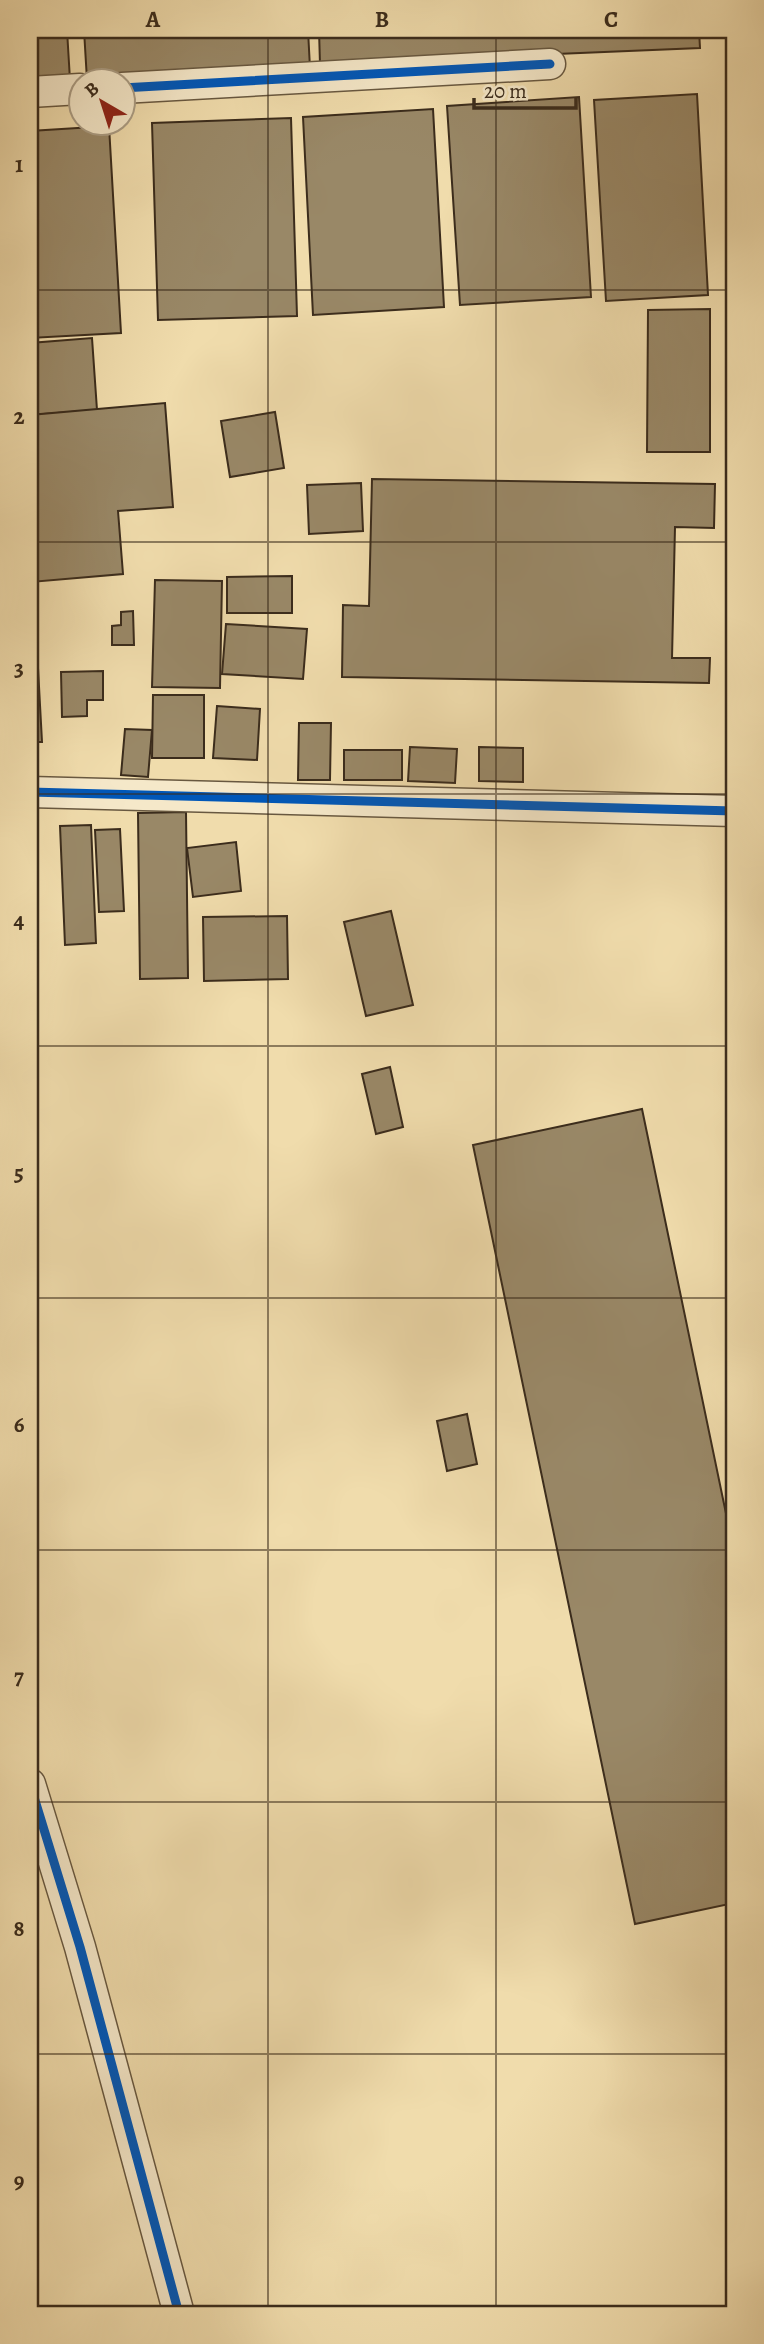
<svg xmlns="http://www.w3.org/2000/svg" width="764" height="2344" viewBox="0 0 764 2344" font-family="Alegreya,serif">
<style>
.building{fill:#998867;stroke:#3b2c1c;stroke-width:2}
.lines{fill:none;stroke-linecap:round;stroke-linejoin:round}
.street-casing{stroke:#685840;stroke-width:33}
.street{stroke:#f5e8c9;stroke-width:30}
.cycleway-casing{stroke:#f5e8c9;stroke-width:13}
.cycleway{stroke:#0057b8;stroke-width:9}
.grid{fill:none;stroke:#3b2c1c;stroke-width:2;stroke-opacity:0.55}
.neatline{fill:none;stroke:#3b2c1c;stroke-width:2.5}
.grid-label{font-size:23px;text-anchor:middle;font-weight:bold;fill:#3b2c1c}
</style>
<rect width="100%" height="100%" fill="#f0dcac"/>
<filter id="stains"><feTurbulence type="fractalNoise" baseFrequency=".00286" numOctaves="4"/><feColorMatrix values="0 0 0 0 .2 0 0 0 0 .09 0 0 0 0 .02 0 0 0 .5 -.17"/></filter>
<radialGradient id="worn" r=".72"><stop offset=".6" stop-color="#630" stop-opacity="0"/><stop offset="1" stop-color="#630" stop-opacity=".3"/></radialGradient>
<g class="building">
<polygon points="30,30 67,30 70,80 30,82"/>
<polygon points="84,30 308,30 310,68 87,80"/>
<polygon points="319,30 699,30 700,48 320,64"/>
<polygon points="697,94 708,295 606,301 594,100"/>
<polygon points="579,97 591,297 460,305 447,106"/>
<polygon points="433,109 444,307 313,315 303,117"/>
<polygon points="291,118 297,316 158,320 152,123"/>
<polygon points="109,126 121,333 30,338 30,131"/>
<polygon points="710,309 710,452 647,452 648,310"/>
<polygon points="92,338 97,410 30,415 30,343"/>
<polygon points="165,403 173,507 118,511 123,574 31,582 30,415"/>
<polygon points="275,412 284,468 230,477 221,421"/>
<polygon points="372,479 715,484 714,528 675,527 672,658 710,658 709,683 342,677 343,605 369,606"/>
<polygon points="361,483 363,531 309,534 307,485"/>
<polygon points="292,576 292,613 227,613 227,577"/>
<polygon points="155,580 222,581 220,688 152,687"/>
<polygon points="133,611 134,645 112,645 112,626 121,625 121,612"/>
<polygon points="226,624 307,629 303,679 222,674"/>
<polygon points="30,668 38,668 42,742 30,742"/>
<polygon points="103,671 103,700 87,700 87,716 62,717 61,672"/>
<polygon points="153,695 204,695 204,758 152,758"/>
<polygon points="217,706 260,709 257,760 213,758"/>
<polygon points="299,723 331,723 330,780 298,780"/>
<polygon points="125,729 152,730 148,777 121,775"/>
<polygon points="410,747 457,749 455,783 408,781"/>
<polygon points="479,747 523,748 523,782 479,781"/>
<rect x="344" y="750" width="58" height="30"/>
<polygon points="186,812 188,978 140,979 138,813"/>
<polygon points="91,825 96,943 65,945 60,826"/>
<polygon points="120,829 124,911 99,912 95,830"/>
<polygon points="236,842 241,891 193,897 187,848"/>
<polygon points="391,911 413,1005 366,1016 344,922"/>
<polygon points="287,916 288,979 204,981 203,917"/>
<polygon points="390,1067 403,1127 376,1134 362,1074"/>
<polygon points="642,1109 734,1552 734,1903 635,1924 473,1145"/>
<polygon points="467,1414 477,1464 447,1471 437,1421"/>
</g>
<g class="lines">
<g class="street-casing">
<g id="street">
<polyline points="122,88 550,64"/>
<polyline points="30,92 80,89"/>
<polyline points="30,792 734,811"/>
<polyline points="30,1784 80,1947 179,2314"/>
</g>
</g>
<use href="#street" class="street"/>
<g class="cycleway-casing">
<g id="cycleway">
<polyline points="122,88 550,64"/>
<polyline points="30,792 734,811"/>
<polyline points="30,1784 80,1947 179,2314"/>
</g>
</g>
<use href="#cycleway" class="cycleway"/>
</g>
<path class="grid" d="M 268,30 L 268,2314M 496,30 L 496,2314M 30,290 L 734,290M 30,542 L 734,542M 30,794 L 734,794M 30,1046 L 734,1046M 30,1298 L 734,1298M 30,1550 L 734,1550M 30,1802 L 734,1802M 30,2054 L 734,2054"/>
<rect width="764" height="2344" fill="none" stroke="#f0dcac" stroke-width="77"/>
<g transform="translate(102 102) rotate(321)"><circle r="33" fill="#f5e8c9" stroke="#ab9d84" stroke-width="2"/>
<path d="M0-5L12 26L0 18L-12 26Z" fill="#8f2418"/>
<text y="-10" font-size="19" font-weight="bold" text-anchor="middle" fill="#3b2c1c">B</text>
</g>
<path d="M474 98v10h102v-10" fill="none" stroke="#3b2c1c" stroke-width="3.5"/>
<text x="484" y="98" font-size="21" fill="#3b2c1c" stroke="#f5e8c9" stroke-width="5" paint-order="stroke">20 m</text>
<rect x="38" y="38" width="688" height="2268" class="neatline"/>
<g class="grid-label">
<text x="153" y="27">A</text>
<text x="382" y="27">B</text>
<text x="611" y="27">C</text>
<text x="19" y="172">1</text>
<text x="19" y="424">2</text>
<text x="19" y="676">3</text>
<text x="19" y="928">4</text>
<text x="19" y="1180">5</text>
<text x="19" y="1432">6</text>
<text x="19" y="1684">7</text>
<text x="19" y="1936">8</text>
<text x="19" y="2188">9</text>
</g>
<rect width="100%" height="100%" filter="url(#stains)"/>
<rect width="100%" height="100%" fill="url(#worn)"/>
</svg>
